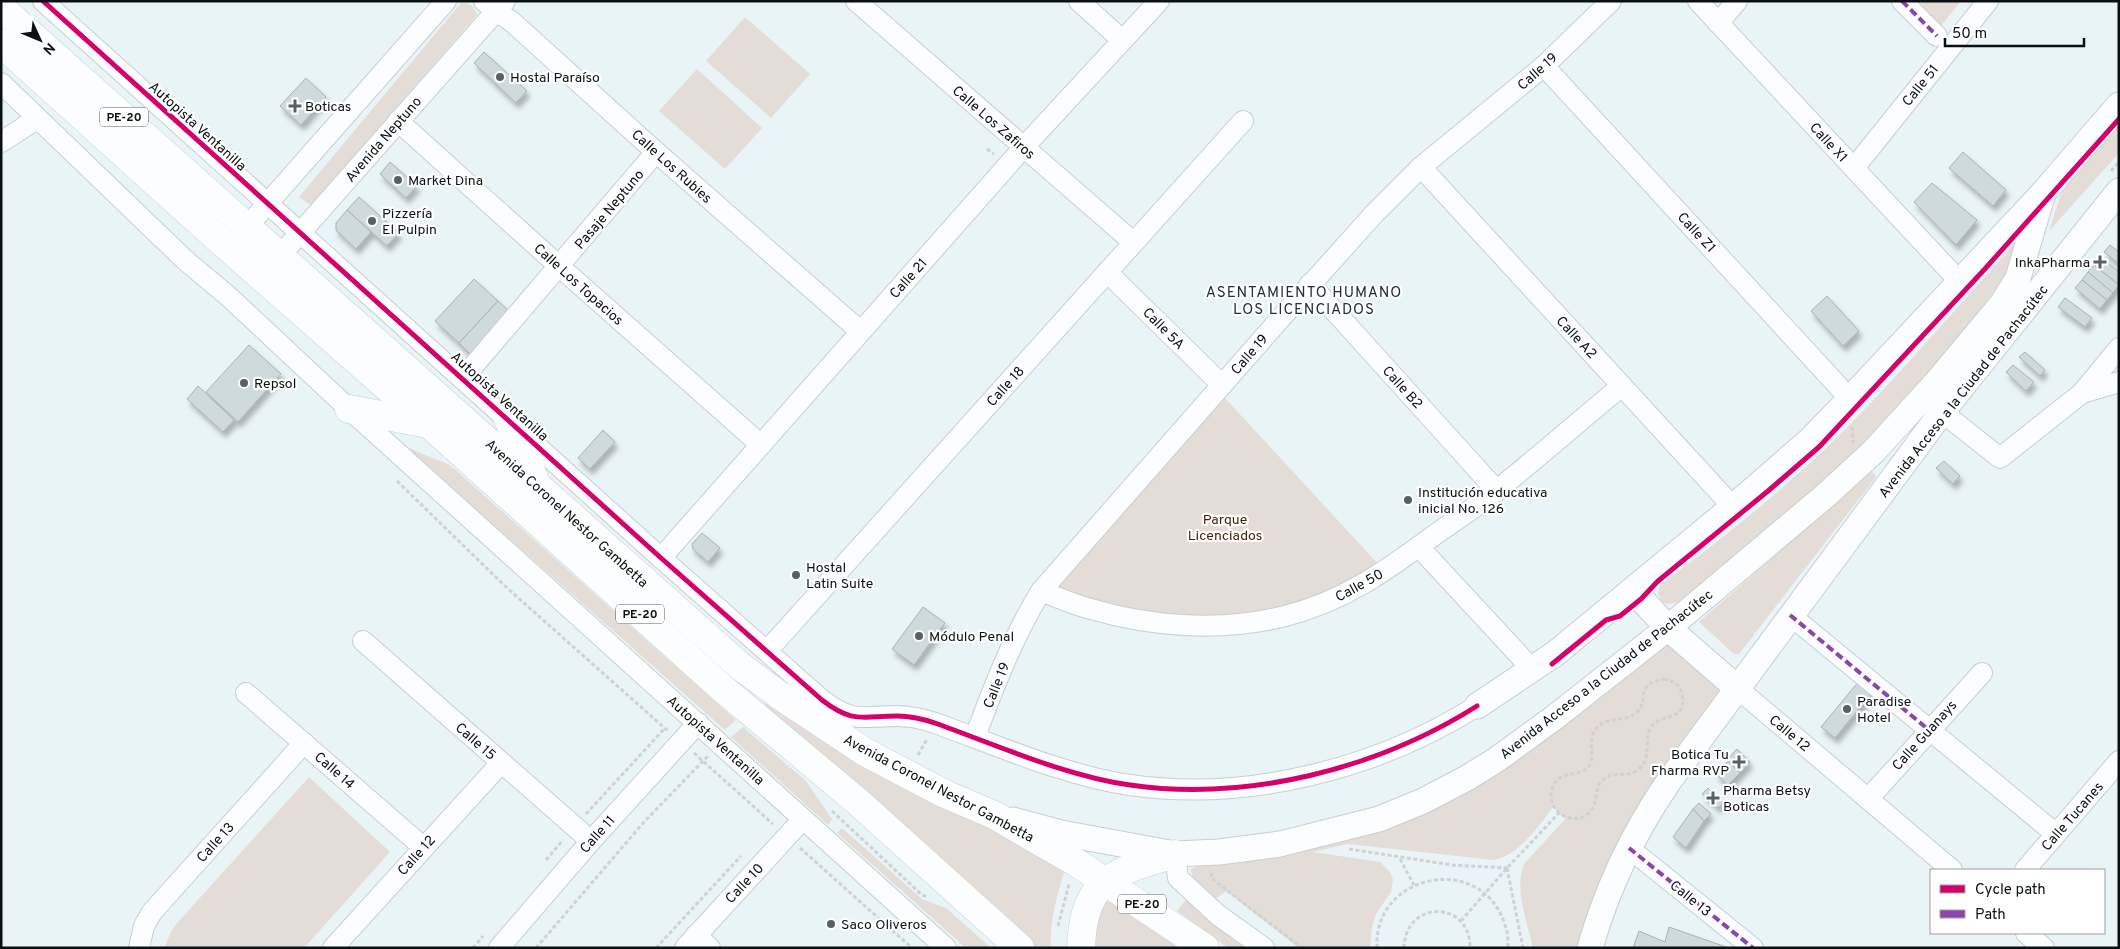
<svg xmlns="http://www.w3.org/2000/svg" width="2120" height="949" viewBox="0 0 2120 949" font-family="Overpass,sans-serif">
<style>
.green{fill:#e4dcd7}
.building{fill:#cedadc;stroke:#a9b1b3;filter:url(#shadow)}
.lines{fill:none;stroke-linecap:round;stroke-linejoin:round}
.minor-casing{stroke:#c7cfd1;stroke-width:22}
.major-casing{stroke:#c7cfd1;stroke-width:27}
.highway-casing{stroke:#c7cfd1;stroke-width:29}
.path{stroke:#cfd2d3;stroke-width:3;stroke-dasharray:4 2.5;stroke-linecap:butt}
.minor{stroke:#fcfdfe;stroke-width:20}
.major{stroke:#fcfdfe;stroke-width:25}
.highway{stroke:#fcfdfe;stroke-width:28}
.quiet{stroke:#8e44ad;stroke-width:4;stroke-dasharray:8 4;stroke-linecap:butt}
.cycleway-casing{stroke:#fff;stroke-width:8}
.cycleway{stroke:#d6006c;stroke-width:5}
.poi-dot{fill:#586062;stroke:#fff;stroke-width:2}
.labels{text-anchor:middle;stroke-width:4.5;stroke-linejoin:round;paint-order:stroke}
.shield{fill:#fff;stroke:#54585a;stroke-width:1}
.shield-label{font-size:12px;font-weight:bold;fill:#0a1113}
.street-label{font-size:14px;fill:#0a1113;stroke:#fff}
.poi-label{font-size:14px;fill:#0a1113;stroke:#fff;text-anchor:start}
.park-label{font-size:14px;fill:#441c04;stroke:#fff}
.neighbourhood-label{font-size:15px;letter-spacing:1px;fill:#203034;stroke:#fff}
</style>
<defs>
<filter id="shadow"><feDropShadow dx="3" dy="5.5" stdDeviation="2.5" flood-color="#0004"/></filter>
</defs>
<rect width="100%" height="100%" fill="#e9f4f6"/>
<g class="green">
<polygon points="1915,1 1961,1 1940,27"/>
<path d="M 461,3 C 471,3 474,6 477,15 L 311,205 L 299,197 Z"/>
<polygon points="745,17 810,74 771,118 706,61"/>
<polygon points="697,69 762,128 725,169 659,111"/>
<polygon points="2119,125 2119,153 2049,231 2062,191"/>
<path d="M 2022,236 L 2009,271 L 1950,349 L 1914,391 L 1839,470 L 1719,572 L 1676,603 L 1667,604 L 1663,603 L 1658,594 L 1660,585 C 1717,543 1772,499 1824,450 C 1894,383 1956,307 2022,236 Z"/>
<polygon points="1224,397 1379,565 1349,583 1287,607 1214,618 1128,610 1092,601 1054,587"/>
<polygon points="406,447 450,465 736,720 725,730"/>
<polygon points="1870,472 1874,473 1876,477 1739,654 1734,654 1699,622"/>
<path d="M 1666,640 L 1719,688 L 1719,691 L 1580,948 L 1533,948 C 1527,921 1514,890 1524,864 L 1566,818 L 1559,814 L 1553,807 C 1538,827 1519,855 1494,860 L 1348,844 L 1313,852 L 1380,862 L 1390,872 L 1393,879 L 1391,892 L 1376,914 L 1372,927 L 1370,948 L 1299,948 L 1226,891 L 1214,900 L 1193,882 L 1191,869 L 1210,860 L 1362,830 Z"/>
<path d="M 766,703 L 846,753 L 1003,834 L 1064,872 C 1057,896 1049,923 1051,948 L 1035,948 L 761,709 Z"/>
<polygon points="743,727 806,781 832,819 828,825 731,737"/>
<polygon points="309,777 390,852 304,948 164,948 172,930 178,922"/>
<polygon points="842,828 922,899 946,908 991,948 966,948 837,833"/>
<polygon points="1188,897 1251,948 1228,948 1177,911"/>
<polygon points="1111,900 1188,948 1093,948 1099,906"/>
</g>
<g class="building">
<polygon points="484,52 527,91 516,103 474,63"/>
<polygon points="306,78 326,97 301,125 280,106"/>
<polygon points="1963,152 2006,190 1993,206 1949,168"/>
<polygon points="390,162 417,186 406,198 380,174"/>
<polygon points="1932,183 1977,220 1956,245 1914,202"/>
<polygon points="359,197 399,233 387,246 347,210"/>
<polygon points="347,210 371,232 356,249 336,230 336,223"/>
<polygon points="2110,245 2119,252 2119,264 2104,252"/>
<polygon points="2100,257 2119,272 2119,285 2094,265"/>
<polygon points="2094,265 2119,285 2113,293 2088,272"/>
<polygon points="2088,272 2113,293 2107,300 2082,280"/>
<polygon points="474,279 498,301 459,343 435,321"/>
<polygon points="2082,280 2107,300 2100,309 2075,288"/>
<polygon points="1827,296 1859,331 1843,346 1811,311"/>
<polygon points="2065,298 2092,318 2085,327 2058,307"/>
<polygon points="498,301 510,312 470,354 459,343"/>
<polygon points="249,345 281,374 238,422 206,392"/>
<polygon points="2025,352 2045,370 2040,376 2019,357"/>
<polygon points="2013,365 2034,382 2026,391 2006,372"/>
<polygon points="198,386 234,420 223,432 187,399"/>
<polygon points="603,430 615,442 590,469 578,458"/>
<polygon points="1944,461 1960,476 1953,484 1936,468"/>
<polygon points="702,533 720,548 708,562 693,549 692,544"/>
<polygon points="923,607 945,623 914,665 892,649"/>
<polygon points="1859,681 1873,692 1835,738 1821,727"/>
<polygon points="1737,749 1750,762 1740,773 1727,760"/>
<polygon points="1728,761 1740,773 1728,785 1716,774"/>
<polygon points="1708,788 1723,803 1718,808 1702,794"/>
<polygon points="1699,803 1711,814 1704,821 1693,809"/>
<polygon points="1693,809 1704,821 1686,848 1673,837"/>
<polygon points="1669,927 1729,948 1633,948 1639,931 1665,942"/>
</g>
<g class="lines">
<g class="minor-casing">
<g id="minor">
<path d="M 43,1 L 661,558 L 822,700 C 853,724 862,716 897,716 C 910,716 923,719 935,723 C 996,745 1066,776 1130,785 C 1247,802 1377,769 1477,706"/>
<polyline points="484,1 496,11 511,21 656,152 860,331"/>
<polyline points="856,1 1133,242"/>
<polyline points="1079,1 1122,40"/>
<polyline points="1698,1 1960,282"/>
<polyline points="1902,1 1937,36"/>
<polyline points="1718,23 1737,1"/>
<polyline points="1544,66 1850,399"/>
<polyline points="1,83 185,260 228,296 349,409 946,948"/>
<polyline points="398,121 560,267 761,445"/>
<polyline points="1,142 37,119"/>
<polyline points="1421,167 1733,507"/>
<polyline points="1854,168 1988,1"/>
<polyline points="239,236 446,1"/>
<polyline points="271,266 505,1"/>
<polyline points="1107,272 1222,385"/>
<polyline points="1310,284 1497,491"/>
<polyline points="463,378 656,152"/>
<polyline points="2082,393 2119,382"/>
<polyline points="1942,412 2000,458 2082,393 2119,348"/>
<polyline points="1419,547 1532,669"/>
<polyline points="661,558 1023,148 1159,1"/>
<path d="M 1041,591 C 1057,597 1074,605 1091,609 C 1152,627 1222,632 1285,616 C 1345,601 1387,570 1436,534 C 1457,519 1478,506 1497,490 C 1540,456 1580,420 1622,386"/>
<polyline points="1790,615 2056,834"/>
<polyline points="363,641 591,841"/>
<polyline points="767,651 1243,121"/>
<polyline points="1737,688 1952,870"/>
<polyline points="246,693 423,847"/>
<path d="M 975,737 C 994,686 1013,637 1041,591 L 1295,302 L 1374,214 L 1421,167 L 1544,66 L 1611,1"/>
<polyline points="1868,799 1982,673"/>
<polyline points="1629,848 1753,948"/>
<polyline points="1175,854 1178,878 1218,915 1264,948"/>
<polyline points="2025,870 2119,761"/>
<polyline points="2026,933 2044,948"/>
<polyline points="696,935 710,948"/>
<polyline points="139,948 144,926 152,912 304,743"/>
<polyline points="333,948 501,763"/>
<polyline points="499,948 591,841 698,723"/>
<polyline points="685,948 803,819"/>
</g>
</g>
<g class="major-casing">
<g id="major">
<polyline points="1633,590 1668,628 1737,688"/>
<polyline points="1477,706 1556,653 1733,507 1809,441 1850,399 2043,193 2119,105"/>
<polyline points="1013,820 1061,833 1175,854 1219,852 1280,844 1379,819 1423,801 1467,778 1496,760 1555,717 1668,628 1825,496 1873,452 1936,383 2002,304 2018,278 2043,193"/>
<path d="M 1590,948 C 1607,888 1634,832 1669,781 L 1942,412 L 2119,191"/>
</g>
</g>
<g class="highway-casing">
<g id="highway">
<polyline points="1,8 740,666 779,695 865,752 945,794 994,815 1077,863 1205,948"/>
<polyline points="1,43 215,236 429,424 722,688 858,802 1020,948"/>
<polyline points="349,409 428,424"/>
<polyline points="507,417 534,478"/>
<path d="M 1081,948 C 1083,878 1116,871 1175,854"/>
</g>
</g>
<g class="path">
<polyline points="987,149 994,154"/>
<polyline points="2111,171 2119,162"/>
<polyline points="1852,427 1853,443"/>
<polyline points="397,481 506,587 668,731"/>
<path d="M 1664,679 C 1673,681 1680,684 1682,695 C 1688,723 1658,712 1650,729 C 1643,743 1654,762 1634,772 C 1623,777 1611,771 1602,781 C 1593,789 1599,803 1590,812 C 1573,829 1545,810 1552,789 C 1559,768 1579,779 1589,766 C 1596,755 1587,741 1595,730 C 1606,715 1624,723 1636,713 C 1651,701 1632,685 1664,679 Z"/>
<polyline points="694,753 773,824"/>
<polyline points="918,755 927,739"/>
<polyline points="832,811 922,895 927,897"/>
<polyline points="586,814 665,728"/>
<polyline points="800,848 912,948"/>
<polyline points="1349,849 1452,865 1507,868"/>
<polyline points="1400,859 1414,885"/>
<polyline points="546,860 563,840"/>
<polyline points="1507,868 1523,948"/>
<polyline points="1212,873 1211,878 1302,948"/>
<polyline points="1461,921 1507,868 1559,813"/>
<polyline points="1058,926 1069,884"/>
<polyline points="473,948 483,936"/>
<polyline points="536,948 644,822 708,756"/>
<polyline points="656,948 741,856"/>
<path d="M 1377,948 C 1373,872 1483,852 1505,925 C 1508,932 1508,940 1508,948"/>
<path d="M 1404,948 C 1405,899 1471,900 1470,948"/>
</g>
<use href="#minor" class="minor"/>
<use href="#major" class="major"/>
<use href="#highway" class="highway"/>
<g class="quiet">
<polyline points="1902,1 1937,36"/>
<polyline points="1790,615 1929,730"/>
<polyline points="1629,848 1753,948"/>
</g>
<g class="cycleway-casing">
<g id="cycleway">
<path d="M 43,1 L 661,558 L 822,700 C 853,724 862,716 897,716 C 910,716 923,719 935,723 C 996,745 1066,776 1130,785 C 1247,802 1377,769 1477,706"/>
<polyline points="1552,664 1606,620 1620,616 1641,599 1658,581 1768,491 1819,447 1983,271 2119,119"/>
</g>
</g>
<use href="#cycleway" class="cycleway"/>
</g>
<g class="poi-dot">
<circle cx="500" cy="77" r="5"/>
<path d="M292.5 98.5h5v5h5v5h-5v5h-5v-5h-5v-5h5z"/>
<circle cx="398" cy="180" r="5"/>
<circle cx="372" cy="221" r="5"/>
<path d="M2097.5 254.5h5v5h5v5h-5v5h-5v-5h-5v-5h5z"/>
<circle cx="244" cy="383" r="5"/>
<circle cx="1408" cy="500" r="5"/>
<circle cx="796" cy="575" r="5"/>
<circle cx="919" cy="636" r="5"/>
<circle cx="1847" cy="709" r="5"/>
<path d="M1736.5 754.5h5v5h5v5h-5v5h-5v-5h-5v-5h5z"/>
<path d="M1710.5 790.5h5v5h5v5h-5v5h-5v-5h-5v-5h5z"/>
<circle cx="831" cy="924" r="5"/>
</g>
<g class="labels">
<g class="shield">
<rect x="100" y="107.5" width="48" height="19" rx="4"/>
<rect x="616" y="604.5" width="48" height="19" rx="4"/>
<rect x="1118" y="894.5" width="48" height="19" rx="4"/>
</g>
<g class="shield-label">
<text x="124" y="121">PE-20</text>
<text x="640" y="618">PE-20</text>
<text x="1142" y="908">PE-20</text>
</g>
<g class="street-label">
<text transform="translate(1537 71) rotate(-42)" y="5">Calle 19</text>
<text transform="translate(1920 85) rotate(-51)" y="5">Calle 51</text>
<text transform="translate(994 122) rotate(41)" y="5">Calle Los Zafiros</text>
<text transform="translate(198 126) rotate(42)" y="5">Autopista Ventanilla</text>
<text transform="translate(383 139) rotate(-49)" y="5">Avenida Neptuno</text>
<text transform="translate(1829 142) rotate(47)" y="5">Calle X1</text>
<text transform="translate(672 166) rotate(42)" y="5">Calle Los Rubies</text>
<text transform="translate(609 209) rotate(-50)" y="5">Pasaje Neptuno</text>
<text transform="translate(1697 232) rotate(47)" y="5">Calle Z1</text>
<text transform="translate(908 278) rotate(-48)" y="5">Calle 21</text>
<text transform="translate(579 284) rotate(42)" y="5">Calle Los Topacios</text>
<text transform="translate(1164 328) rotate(45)" y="5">Calle 5A</text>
<text transform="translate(1577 337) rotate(47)" y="5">Calle A2</text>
<text transform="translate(1249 354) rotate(-49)" y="5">Calle 19</text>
<text transform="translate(1005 386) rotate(-48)" y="5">Calle 18</text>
<text transform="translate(1403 387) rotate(48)" y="5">Calle B2</text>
<text transform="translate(1963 391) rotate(-52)" y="5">Avenida Acceso a la Ciudad de Pachacútec</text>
<text transform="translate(500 396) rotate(42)" y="5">Autopista Ventanilla</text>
<text transform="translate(567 513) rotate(42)" y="5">Avenida Coronel Nestor Gambetta</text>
<text transform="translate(1359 585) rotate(-29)" y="5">Calle 50</text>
<text transform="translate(1606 674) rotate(-38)" y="5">Avenida Acceso a la Ciudad de Pachacútec</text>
<text transform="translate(996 685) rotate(-68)" y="5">Calle 19</text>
<text transform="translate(1790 733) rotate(40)" y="5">Calle 12</text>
<text transform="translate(1924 735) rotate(-48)" y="5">Calle Guanays</text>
<text transform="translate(716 740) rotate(42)" y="5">Autopista Ventanilla</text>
<text transform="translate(476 741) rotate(41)" y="5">Calle 15</text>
<text transform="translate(335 770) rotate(41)" y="5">Calle 14</text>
<text transform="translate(939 788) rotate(28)" y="5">Avenida Coronel Nestor Gambetta</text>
<text transform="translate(2072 816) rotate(-49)" y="5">Calle Tucanes</text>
<text transform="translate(597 834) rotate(-48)" y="5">Calle 11</text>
<text transform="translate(215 842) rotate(-48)" y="5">Calle 13</text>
<text transform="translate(416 855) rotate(-48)" y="5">Calle 12</text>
<text transform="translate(744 883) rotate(-47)" y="5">Calle 10</text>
<text transform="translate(1691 898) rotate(39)" y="5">Calle 13</text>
</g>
<g class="poi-label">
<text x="510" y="82">Hostal Paraíso</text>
<text x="305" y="111">Boticas</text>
<text x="408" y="185">Market Dina</text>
<text x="382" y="218">Pizzería<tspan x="382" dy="16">El Pulpin</tspan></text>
<text x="2090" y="267" text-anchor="end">InkaPharma</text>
<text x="254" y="388">Repsol</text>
<text x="1418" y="497">Institución educativa<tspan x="1418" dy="16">inicial No. 126</tspan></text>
<text x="806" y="572">Hostal<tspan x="806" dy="16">Latin Suite</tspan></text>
<text x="929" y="641">Módulo Penal</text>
<text x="1857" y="706">Paradise<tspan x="1857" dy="16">Hotel</tspan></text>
<text x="1729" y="759" text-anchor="end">Botica Tu<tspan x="1729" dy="16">Fharma RVP</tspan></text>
<text x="1723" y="795">Pharma Betsy<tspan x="1723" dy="16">Boticas</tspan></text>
<text x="841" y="929">Saco Oliveros</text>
</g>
<g class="park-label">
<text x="1225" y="524">Parque<tspan x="1225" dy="16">Licenciados</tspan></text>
</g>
<g class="neighbourhood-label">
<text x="1304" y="297">ASENTAMIENTO HUMANO<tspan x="1304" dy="17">LOS LICENCIADOS</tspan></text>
</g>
</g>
<rect width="2120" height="949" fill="none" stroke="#0a1113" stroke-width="5"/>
<rect x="1930" y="869" width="175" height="65" fill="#ffffff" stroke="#9da0a1"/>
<rect x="1940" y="885" width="25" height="8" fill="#d6006c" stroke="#9da0a1"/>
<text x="1975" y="894" font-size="15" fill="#0a1113">Cycle path</text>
<rect x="1940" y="910" width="25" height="8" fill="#8e44ad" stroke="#9da0a1"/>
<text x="1975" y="919" font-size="15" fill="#0a1113">Path</text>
<g transform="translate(40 40) rotate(134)" stroke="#ffffff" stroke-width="4" paint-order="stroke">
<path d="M0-4L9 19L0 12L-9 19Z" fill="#0a1113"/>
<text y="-8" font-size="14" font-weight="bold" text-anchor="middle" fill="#0a1113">N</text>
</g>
<path d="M1945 38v8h139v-8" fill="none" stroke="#0a1113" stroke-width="2.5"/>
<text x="1952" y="38" font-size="15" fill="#0a1113" stroke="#ffffff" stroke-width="4" paint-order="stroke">50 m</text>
</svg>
